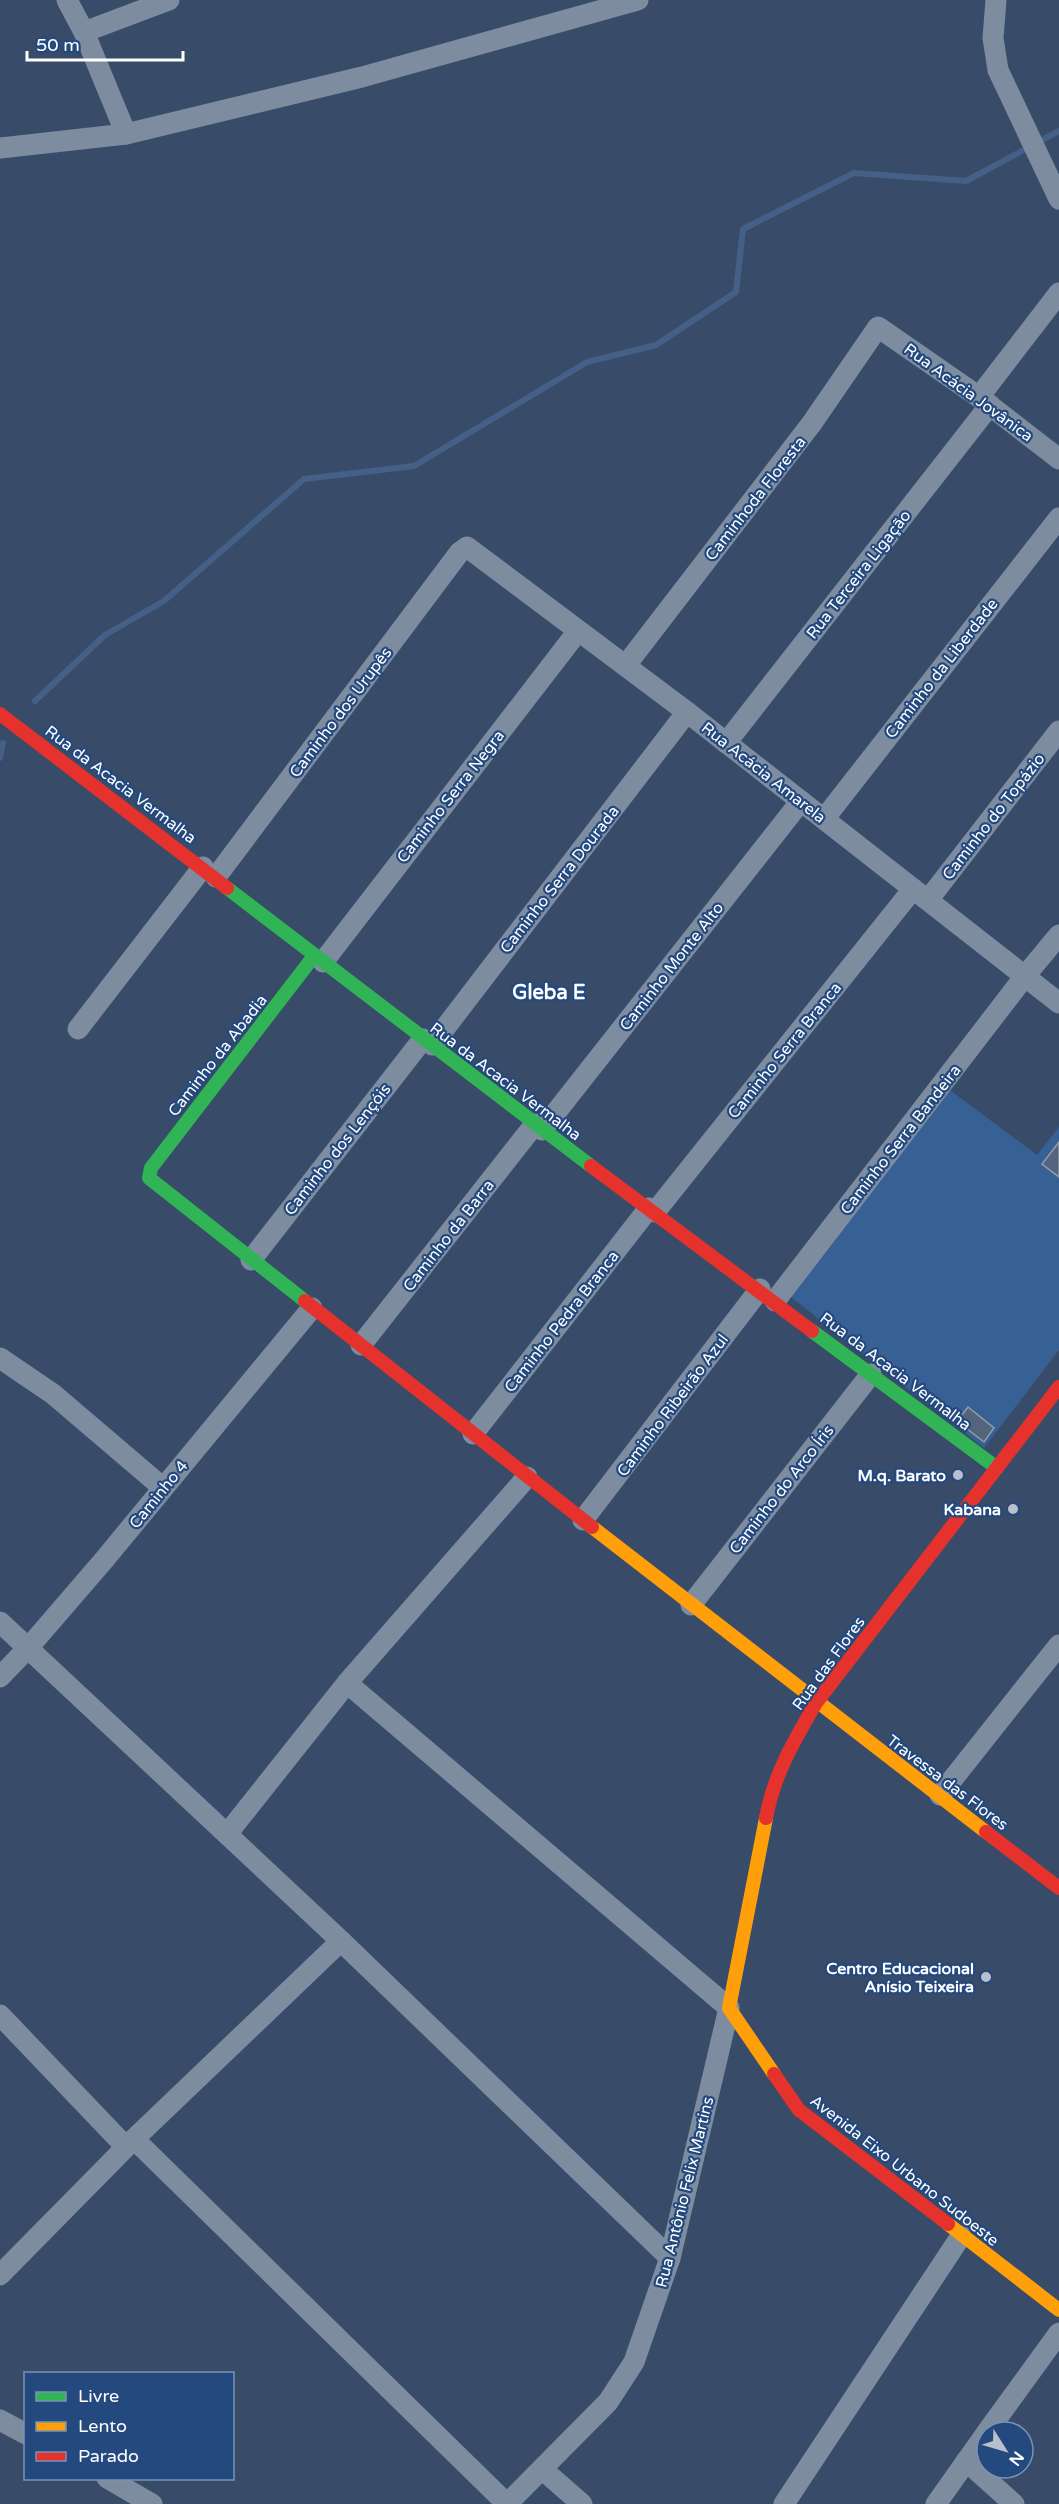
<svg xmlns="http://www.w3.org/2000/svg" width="1059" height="2504" viewBox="0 0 1059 2504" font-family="'Varela Round',sans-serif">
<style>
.green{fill:#376095}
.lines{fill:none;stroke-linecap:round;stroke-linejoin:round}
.stream{stroke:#456086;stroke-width:6}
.building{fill:#53647c;stroke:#919daf;stroke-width:1.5}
.street{stroke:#7e8ca0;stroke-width:21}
.fast{stroke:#30b455;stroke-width:14}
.slow{stroke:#ff9f0a;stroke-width:14}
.jam{stroke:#e5322d;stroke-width:14}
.poi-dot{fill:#b9c0cb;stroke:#23497f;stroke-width:2}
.labels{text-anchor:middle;stroke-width:4.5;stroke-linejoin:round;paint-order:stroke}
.street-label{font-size:16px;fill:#fff;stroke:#23497f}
.poi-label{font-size:16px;font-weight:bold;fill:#fff;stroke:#23497f;text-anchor:end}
.quarter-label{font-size:20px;font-weight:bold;fill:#fff;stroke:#23497f}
</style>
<rect width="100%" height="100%" fill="#384c6a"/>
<polygon class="green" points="947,1088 1037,1155 1059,1127 1059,1350 984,1448 787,1294"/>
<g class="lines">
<g class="stream">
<polyline points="35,701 105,635 164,601 304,479 414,466 587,362 656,345 736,292 743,229 854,173 966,181 1059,131"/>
<polyline points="0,758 3,743"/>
</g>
</g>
<g class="building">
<polygon points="1059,1142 1059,1177 1042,1164"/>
<polygon points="968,1407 994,1428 984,1442 957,1421"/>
</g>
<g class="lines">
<g class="street">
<polyline points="67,0 84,32 126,134"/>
<polyline points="996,0 993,38 998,70 1059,199"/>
<polyline points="84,32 169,0"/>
<polyline points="0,148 126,134 362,77 638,0"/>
<polyline points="979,397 1059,293"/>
<polyline points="626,665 812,423 878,327 979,397 1059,459"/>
<polyline points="726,743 990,405"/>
<polyline points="824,819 1059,518"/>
<polyline points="216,877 459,553 467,547 687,712 1059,1003"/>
<polyline points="928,900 1059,731"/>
<polyline points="323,962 578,631"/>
<polyline points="78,1029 203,867"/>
<polyline points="432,1045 687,712"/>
<polyline points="542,1130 801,801"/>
<polyline points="655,1212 913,889"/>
<polyline points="251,1260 423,1039"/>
<polyline points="775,1301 1025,976 1059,935"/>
<polyline points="361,1345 535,1124"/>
<polyline points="0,1358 53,1394 162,1487"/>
<polyline points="473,1434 649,1208"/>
<polyline points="583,1520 760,1289"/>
<polyline points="691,1605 871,1374"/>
<polyline points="0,1622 341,1941 670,2258"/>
<polyline points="0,1677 29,1647 104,1560 312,1308"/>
<polyline points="347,1683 729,2008 670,2258 634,2362 608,2402 507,2504"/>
<polyline points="940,1795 1059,1645"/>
<polyline points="227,1834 347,1683 527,1477"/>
<polyline points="0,2015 126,2147"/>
<polyline points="134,2139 507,2504"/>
<polyline points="0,2275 134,2139 341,1941"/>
<polyline points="0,2420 26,2434"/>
<polyline points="987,2432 1059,2333"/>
<polyline points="966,2461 1014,2504"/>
<polyline points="543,2470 582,2504"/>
<polyline points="107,2478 152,2504"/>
<polyline points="784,2504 961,2236"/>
<polyline points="936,2504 987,2432"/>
</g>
<g class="fast">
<polyline points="227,888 591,1166"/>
<polyline points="305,1301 149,1178 151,1168 314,956"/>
<polyline points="812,1331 997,1468"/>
</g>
<g class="slow">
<polyline points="592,1527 986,1832"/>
<polyline points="766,1818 729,2008 774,2074"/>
<polyline points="948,2224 1059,2310"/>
</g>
<g class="jam">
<polyline points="0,714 227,888"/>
<polyline points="591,1166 812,1331"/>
<polyline points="305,1301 592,1527"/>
<path d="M 766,1818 C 774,1774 794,1741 816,1703 L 1059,1387"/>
<polyline points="986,1832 1059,1888"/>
<polyline points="774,2074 799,2110 948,2224"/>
</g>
</g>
<g class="poi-dot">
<circle cx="958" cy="1475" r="6"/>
<circle cx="1013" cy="1509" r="6"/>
<circle cx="986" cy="1977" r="6"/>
</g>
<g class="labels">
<g class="street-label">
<text transform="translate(969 392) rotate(36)" y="6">Rua Acácia Jovânica</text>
<text transform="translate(755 498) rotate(-52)" y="6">Caminhoda Floresta</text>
<text transform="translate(858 574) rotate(-52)" y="6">Rua Terceira Ligação</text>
<text transform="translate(941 668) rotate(-52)" y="6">Caminho da Liberdade</text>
<text transform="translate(340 712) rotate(-53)" y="6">Caminho dos Urupês</text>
<text transform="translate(764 772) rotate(38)" y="6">Rua Acácia Amarela</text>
<text transform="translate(121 784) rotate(37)" y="6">Rua da Acacia Vermalha</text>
<text transform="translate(450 796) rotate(-52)" y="6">Caminho Serra Negra</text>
<text transform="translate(993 816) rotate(-52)" y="6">Caminho do Topázio</text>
<text transform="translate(559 879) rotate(-52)" y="6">Caminho Serra Dourada</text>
<text transform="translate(671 966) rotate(-52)" y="6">Caminho Monte Alto</text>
<text transform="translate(784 1050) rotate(-51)" y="6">Caminho Serra Branca</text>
<text transform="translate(217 1055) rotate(-52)" y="6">Caminho da Abadia</text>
<text transform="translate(506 1081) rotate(37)" y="6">Rua da Acacia Vermalha</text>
<text transform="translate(900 1139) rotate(-52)" y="6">Caminho Serra Bandeira</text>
<text transform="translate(337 1149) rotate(-52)" y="6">Caminho dos Lençóis</text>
<text transform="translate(448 1235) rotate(-52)" y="6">Caminho da Barra</text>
<text transform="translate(561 1321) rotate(-52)" y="6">Caminho Pedra Branca</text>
<text transform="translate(896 1371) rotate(37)" y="6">Rua da Acacia Vermalha</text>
<text transform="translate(672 1405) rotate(-53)" y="6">Caminho Ribeirão Azul</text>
<text transform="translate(781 1489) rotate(-52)" y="6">Caminho do Arco Íris</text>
<text transform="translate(158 1494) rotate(-51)" y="6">Caminho 4</text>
<text transform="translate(828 1663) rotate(-54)" y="6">Rua das Flores</text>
<text transform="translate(948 1782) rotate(37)" y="6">Travessa das Flores</text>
<text transform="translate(905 2170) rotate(38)" y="6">Avenida Eixo Urbano Sudoeste</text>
<text transform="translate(684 2192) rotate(-76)" y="6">Rua Antônio Felix Martins</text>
</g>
<g class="poi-label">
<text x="946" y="1481">M.q. Barato</text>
<text x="1001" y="1515">Kabana</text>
<text x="974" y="1974">Centro Educacional<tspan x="974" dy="18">Anísio Teixeira</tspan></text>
</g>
<g class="quarter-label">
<text x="549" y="999">Gleba E</text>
</g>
</g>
<rect x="24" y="2372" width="210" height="108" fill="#23497f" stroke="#7b92b2" stroke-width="1.5"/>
<rect x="36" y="2392" width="30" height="9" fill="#30b455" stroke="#7b92b2" stroke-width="1.5"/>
<text x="78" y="2402" font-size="18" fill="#ffffff">Livre</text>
<rect x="36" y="2422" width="30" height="9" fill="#ff9f0a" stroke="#7b92b2" stroke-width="1.5"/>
<text x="78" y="2432" font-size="18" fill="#ffffff">Lento</text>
<rect x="36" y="2452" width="30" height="9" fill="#e5322d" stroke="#7b92b2" stroke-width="1.5"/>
<text x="78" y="2462" font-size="18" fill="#ffffff">Parado</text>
<g transform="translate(1005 2450) rotate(127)"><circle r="28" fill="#23497f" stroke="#7b92b2" stroke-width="1.5"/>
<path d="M0-4.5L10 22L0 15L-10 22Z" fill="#b9c0cb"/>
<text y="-9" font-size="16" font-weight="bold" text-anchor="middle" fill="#ffffff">N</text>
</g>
<path d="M27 51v9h156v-9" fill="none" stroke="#ffffff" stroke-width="3"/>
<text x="36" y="51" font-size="18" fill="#ffffff" stroke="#23497f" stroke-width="4.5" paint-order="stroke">50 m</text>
</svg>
